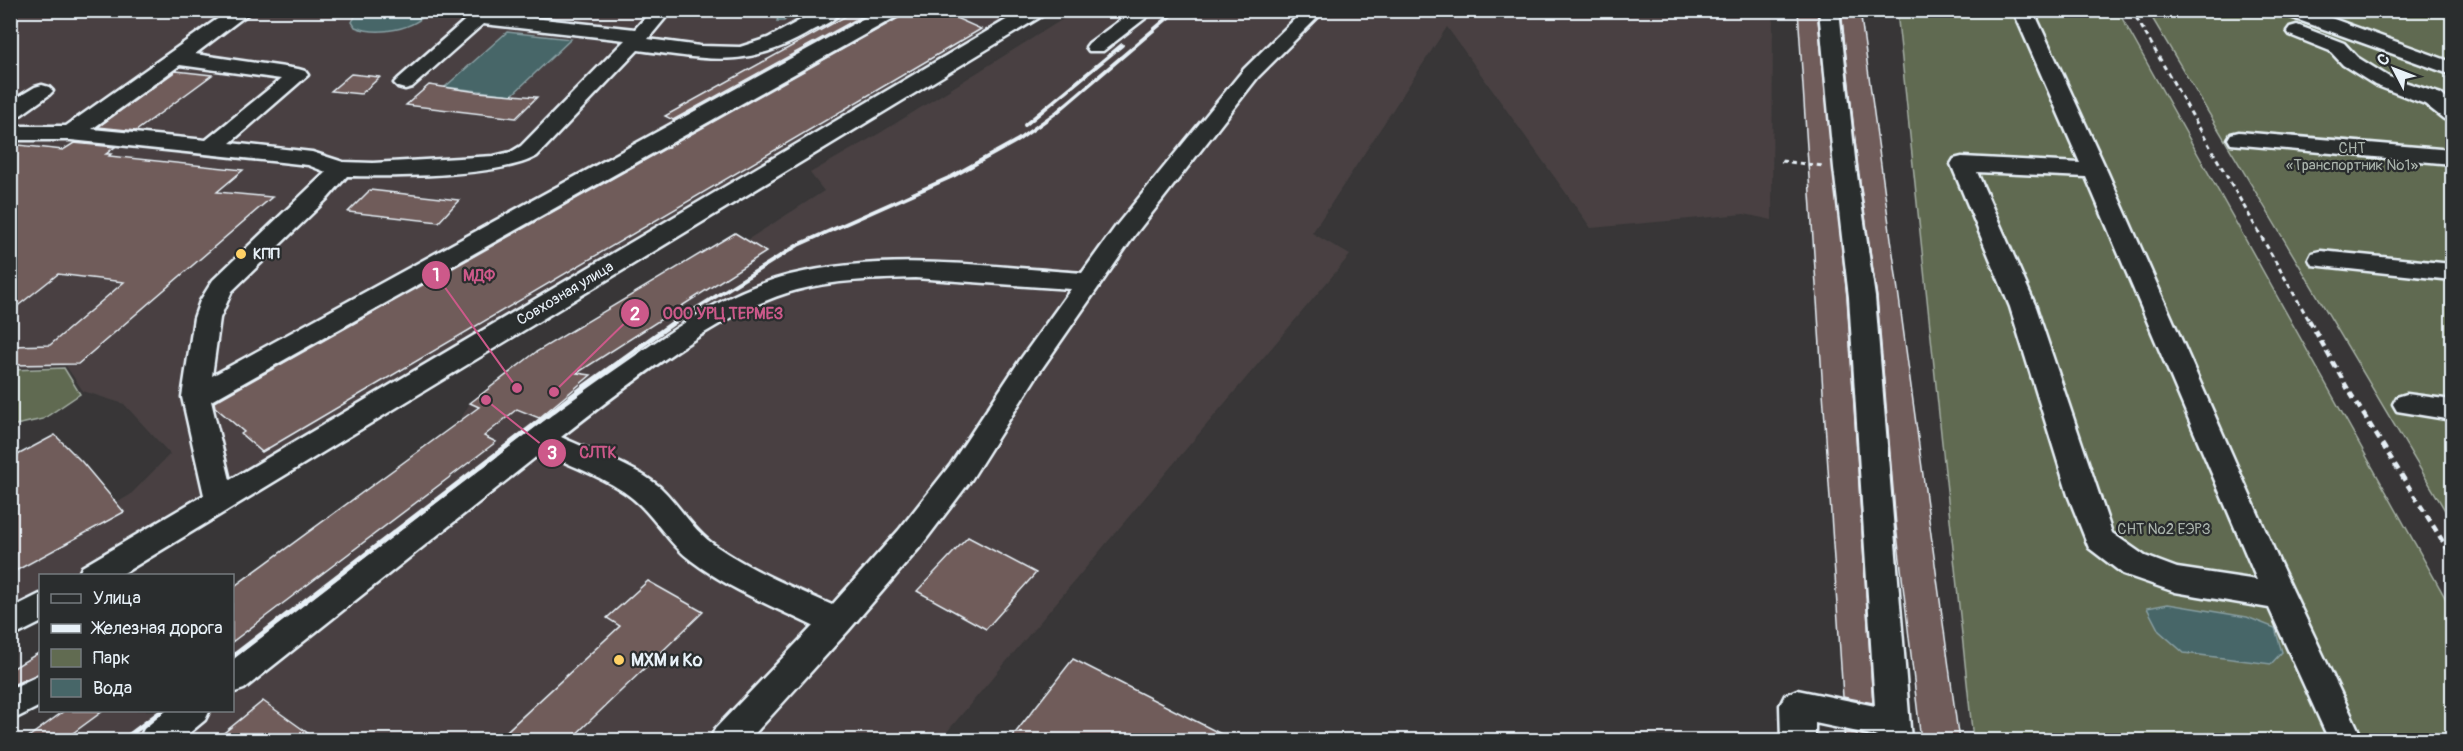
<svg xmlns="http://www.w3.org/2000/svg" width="2463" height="751" viewBox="0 0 2463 751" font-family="Pangolin,sans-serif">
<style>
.built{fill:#484142}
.green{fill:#616b51;stroke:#a4aea4;stroke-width:1.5}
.water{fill:#476668;stroke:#879ea2;stroke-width:1.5}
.building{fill:#6f5c5a;stroke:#e8f1f8;stroke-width:1.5}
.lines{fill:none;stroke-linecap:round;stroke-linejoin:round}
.minor-casing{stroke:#e8f1f8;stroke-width:5}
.path-far1{stroke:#e8f1f8;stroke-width:3;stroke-dasharray:5 4;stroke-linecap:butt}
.path{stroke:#e8f1f8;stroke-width:4.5;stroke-dasharray:7 5;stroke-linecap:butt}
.minor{fill:#2a2d2e;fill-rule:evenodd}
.rail-far1{stroke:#e8f1f8;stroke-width:4}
.rail{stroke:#e8f1f8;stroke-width:5}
.poi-dot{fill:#ffd166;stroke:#2a2d2e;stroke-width:2}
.labels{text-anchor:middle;stroke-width:4.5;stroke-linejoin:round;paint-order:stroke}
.park-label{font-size:15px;fill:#abb5ad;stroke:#2a2d2e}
.poi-label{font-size:15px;font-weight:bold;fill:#e8f1f8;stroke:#2a2d2e;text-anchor:start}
.street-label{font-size:15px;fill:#e8f1f8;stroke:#2a2d2e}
.near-poi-label{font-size:18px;font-weight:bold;fill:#e8f1f8;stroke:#2a2d2e;text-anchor:start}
.leader{fill:none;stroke:#cd598a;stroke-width:2}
.callout-dot{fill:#cd598a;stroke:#2a2d2e;stroke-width:2}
.mark-label{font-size:18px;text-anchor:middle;font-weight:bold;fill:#fff}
.callout-label{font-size:16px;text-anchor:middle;font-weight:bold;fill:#cd598a;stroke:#2a2d2e;stroke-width:4.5;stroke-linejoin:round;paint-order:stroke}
</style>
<rect width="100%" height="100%" fill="#383637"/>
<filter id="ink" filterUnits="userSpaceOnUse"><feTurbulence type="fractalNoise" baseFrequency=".0167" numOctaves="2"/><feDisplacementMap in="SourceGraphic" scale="12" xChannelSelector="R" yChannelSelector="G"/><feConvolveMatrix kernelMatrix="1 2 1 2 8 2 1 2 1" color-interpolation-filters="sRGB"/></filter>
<g filter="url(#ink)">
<g class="built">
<polygon points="984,10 1007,23 75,575 40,576 40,596 11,614 11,564 130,495 170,454 124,404 83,391 66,366 11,368 10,11"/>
<polygon points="1076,11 1773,11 1772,220 1744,214 1591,228 1447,27 1312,233 1350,255 940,740 24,740 65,711 232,710 233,588 459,422 470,403 536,352 735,233 747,240 824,191 810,173 880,133"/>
</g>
<g class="green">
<polygon points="1897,11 2118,11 2452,610 2452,740 1973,740"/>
<polygon points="2148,11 2269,11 2452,77 2452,522"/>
<polygon points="2307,11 2452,11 2452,62 2443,61"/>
<polygon points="64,368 80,394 43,419 11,426 11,370"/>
</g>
<g class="water">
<path d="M 358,11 L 358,10 L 429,11 C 414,30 378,36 355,27 L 352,22 Z"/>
<polygon points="701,11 793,11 784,21 777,21 778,18 743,14 740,17 724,16 725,13"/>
<polygon points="507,32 571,39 512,95 445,87"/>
<polygon points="2168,604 2247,617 2275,628 2282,652 2271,664 2184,653 2159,631 2147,608"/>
</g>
<g class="building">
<polygon points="857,10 873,10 673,120 665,116"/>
<polygon points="905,10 938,10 981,29 262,452 241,434 244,432 215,407 214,402 902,16"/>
<polygon points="1798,10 1817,10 1847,297 1873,703 1843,697"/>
<polygon points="1841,10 1860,10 1959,741 1921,741 1896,525 1877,297 1858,168"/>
<polygon points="176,71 212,75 136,131 98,127"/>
<polygon points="351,74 380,77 361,94 331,91"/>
<polygon points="429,85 478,92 537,97 516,118 406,105"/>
<polygon points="74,143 115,147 106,154 111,154 109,156 243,170 217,192 272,197 78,364 10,365 10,346 50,345 124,282 58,274 10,312 10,144 63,150"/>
<polygon points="370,190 459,200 439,222 348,212"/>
<polygon points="735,233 766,252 577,373 591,375 539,418 517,409 484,436 496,442 232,642 232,588 479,407 470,403 536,352"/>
<polygon points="55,435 82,462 124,512 10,574 10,459"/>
<polygon points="968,537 1036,573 986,629 917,591"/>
<polygon points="648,581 703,612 569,741 496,741 620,626 607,618"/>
<polygon points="40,652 40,673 10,686 10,670"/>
<polygon points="1073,659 1235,741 1009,741"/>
<polygon points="263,701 319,741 214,741"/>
<polygon points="64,711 103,711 62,741 23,741"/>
<polygon points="1844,731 1875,738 1875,741 1845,741"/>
</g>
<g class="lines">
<g class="minor-casing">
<g id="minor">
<path d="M 230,10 L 253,10 L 195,54 L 298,69 L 305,71 L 308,75 L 230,143 L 312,152 L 343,162 L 373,163 L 494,156 L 511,152 L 521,146 L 625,40 L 483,24 L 412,87 L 405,89 L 398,87 L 394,83 L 398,79 L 472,14 L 479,12 L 635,29 L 652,10 L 672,10 L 648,39 L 700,46 L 740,47 L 768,38 L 819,10 L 842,10 C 836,20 822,26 812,31 C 747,70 708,59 638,50 L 537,156 C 502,177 391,177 347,176 L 328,198 L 232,291 L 220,318 L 212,376 L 879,10 L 903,10 L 901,14 L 211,401 L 230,480 L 1023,10 L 1047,10 L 1045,14 L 119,576 L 78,576 L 82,567 L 204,495 L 182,397 L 194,318 L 200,301 L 213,280 L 326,172 L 308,165 L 281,162 L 71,140 L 10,140 L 10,126 L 66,126 ZM 180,65 L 281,79 L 206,140 L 92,129 Z"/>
<polygon points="1134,10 1156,10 1103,51 1089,51 1086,47 1089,43"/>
<path d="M 1304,10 L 1325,10 L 1258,77 L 1134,236 L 1038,374 L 971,480 L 921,546 L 848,631 L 749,740 L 710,740 L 715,729 L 813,626 C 772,606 729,589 692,561 C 670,545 658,522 639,504 C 616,481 571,466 542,452 L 244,689 L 232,693 L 232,660 C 318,594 403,528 489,463 C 536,426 585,390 635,356 C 683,323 732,289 790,275 C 886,252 985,266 1082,273 L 1116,226 L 1244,69 ZM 915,278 L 1071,289 L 1020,360 L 951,464 L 899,530 L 832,605 C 792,587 750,570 713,544 C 692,529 679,505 660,487 C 635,466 591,451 561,437 C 625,388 720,310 797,290 C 835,280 875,279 915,278 Z"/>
<polygon points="1819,10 1839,10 1856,168 1875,297 1911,740 1877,740 1877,736 1815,723 1815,740 1781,740 1780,705 1785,695 1797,690 1875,706 1849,297 1834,168"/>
<path d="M 2013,10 L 2033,10 L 2107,171 L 2278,559 L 2363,740 L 2329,740 L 2269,608 L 2175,592 L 2123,574 L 2089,548 L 2068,495 L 2010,307 L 1951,164 L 1954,159 L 1962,157 L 2080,163 ZM 1977,172 L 2086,177 L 2257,580 L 2177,568 L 2145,556 L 2112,533 L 2036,307 Z"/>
<polygon points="2280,10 2309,10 2452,62 2452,75 2282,14"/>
<polygon points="2297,25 2344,43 2357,57 2389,77 2441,94 2452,104 2452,120 2444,119 2425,104 2375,85 2343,65 2330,51 2290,35 2287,31 2290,27"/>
<polygon points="42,85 49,87 53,91 49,95 18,117 10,118 10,102 35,87"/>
<polygon points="2239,132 2452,150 2452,164 2231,144 2228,139 2231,134"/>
<polygon points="2321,251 2452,264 2452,280 2312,265 2309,259 2312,253"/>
<polygon points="2407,394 2452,400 2452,420 2397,411 2393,404 2397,397"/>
<polygon points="40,594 40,623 10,638 10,609"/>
<polygon points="40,675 40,706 10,721 10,689"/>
<polygon points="167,710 210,710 205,720 181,740 139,740 144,729"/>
</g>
</g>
<g class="path-far1">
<polyline points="2132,10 2310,322"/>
<polyline points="1781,161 1823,166"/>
</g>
<polyline class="path" points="2309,320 2349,391 2452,556"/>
<use href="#minor" class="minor"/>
<g class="rail-far1">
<polyline points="1025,125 1122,45"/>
<polyline points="675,322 798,245 953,176 1018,140 1057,112 1177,10"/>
</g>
<g class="rail">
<polyline points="232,657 585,386 677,320"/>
<polyline points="123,740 163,710"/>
</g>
</g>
</g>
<g class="poi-dot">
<circle cx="241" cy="254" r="6"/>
<circle cx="619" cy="660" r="6"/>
</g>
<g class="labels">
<g class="park-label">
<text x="2352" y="153">СНТ<tspan x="2352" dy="17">«Транспортник №1»</tspan></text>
<text x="2164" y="534">СНТ №2 ЕЭРЗ</text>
</g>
<g class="poi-label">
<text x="253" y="259">КПП</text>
</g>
<g class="street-label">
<text transform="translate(565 293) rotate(-31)" y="5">Совхозная улица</text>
</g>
<g class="near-poi-label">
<text x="631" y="666">МХМ и Ко</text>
</g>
</g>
<path class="leader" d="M517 388L436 275M554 392L635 313M486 400L552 453"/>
<g class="callout-dot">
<circle cx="517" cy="388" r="6"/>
<circle cx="554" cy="392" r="6"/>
<circle cx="486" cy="400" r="6"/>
<circle cx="436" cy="275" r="15"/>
<circle cx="635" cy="313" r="15"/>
<circle cx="552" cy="453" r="15"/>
</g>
<g class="mark-label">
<text x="436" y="281">1</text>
<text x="635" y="320">2</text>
<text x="552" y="459">3</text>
</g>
<g class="callout-label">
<text x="479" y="281">МДФ</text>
<text x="723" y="319">ООО УРЦ ТЕРМЕЗ</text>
<text x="598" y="458">СЛТК</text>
</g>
<rect width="2463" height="751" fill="none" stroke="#2a2d2e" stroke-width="36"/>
<rect x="18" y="18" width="2427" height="715" fill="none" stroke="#e8f1f8" stroke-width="2" filter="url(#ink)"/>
<rect x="39" y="574" width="195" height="138" fill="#2a2d2e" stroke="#767b7f" stroke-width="1.5"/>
<rect x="51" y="594" width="30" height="9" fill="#2a2d2e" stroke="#767b7f" stroke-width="1.5"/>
<text x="93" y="604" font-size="18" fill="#e8f1f8">Улица</text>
<rect x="51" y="624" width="30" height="9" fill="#e8f1f8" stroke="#767b7f" stroke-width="1.5"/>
<text x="93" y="634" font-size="18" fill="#e8f1f8">Железная дорога</text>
<rect x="51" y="649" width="30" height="18" fill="#616b51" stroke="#767b7f" stroke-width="1.5"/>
<text x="93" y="664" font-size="18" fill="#e8f1f8">Парк</text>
<rect x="51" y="679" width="30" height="18" fill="#476668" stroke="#767b7f" stroke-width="1.5"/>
<text x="93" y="694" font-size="18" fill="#e8f1f8">Вода</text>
<g transform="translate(2394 69) rotate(312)" stroke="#2a2d2e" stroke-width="4.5" paint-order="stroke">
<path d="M0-4.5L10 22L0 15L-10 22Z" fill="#e8f1f8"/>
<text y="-9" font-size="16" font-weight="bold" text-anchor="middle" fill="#e8f1f8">С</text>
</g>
</svg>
